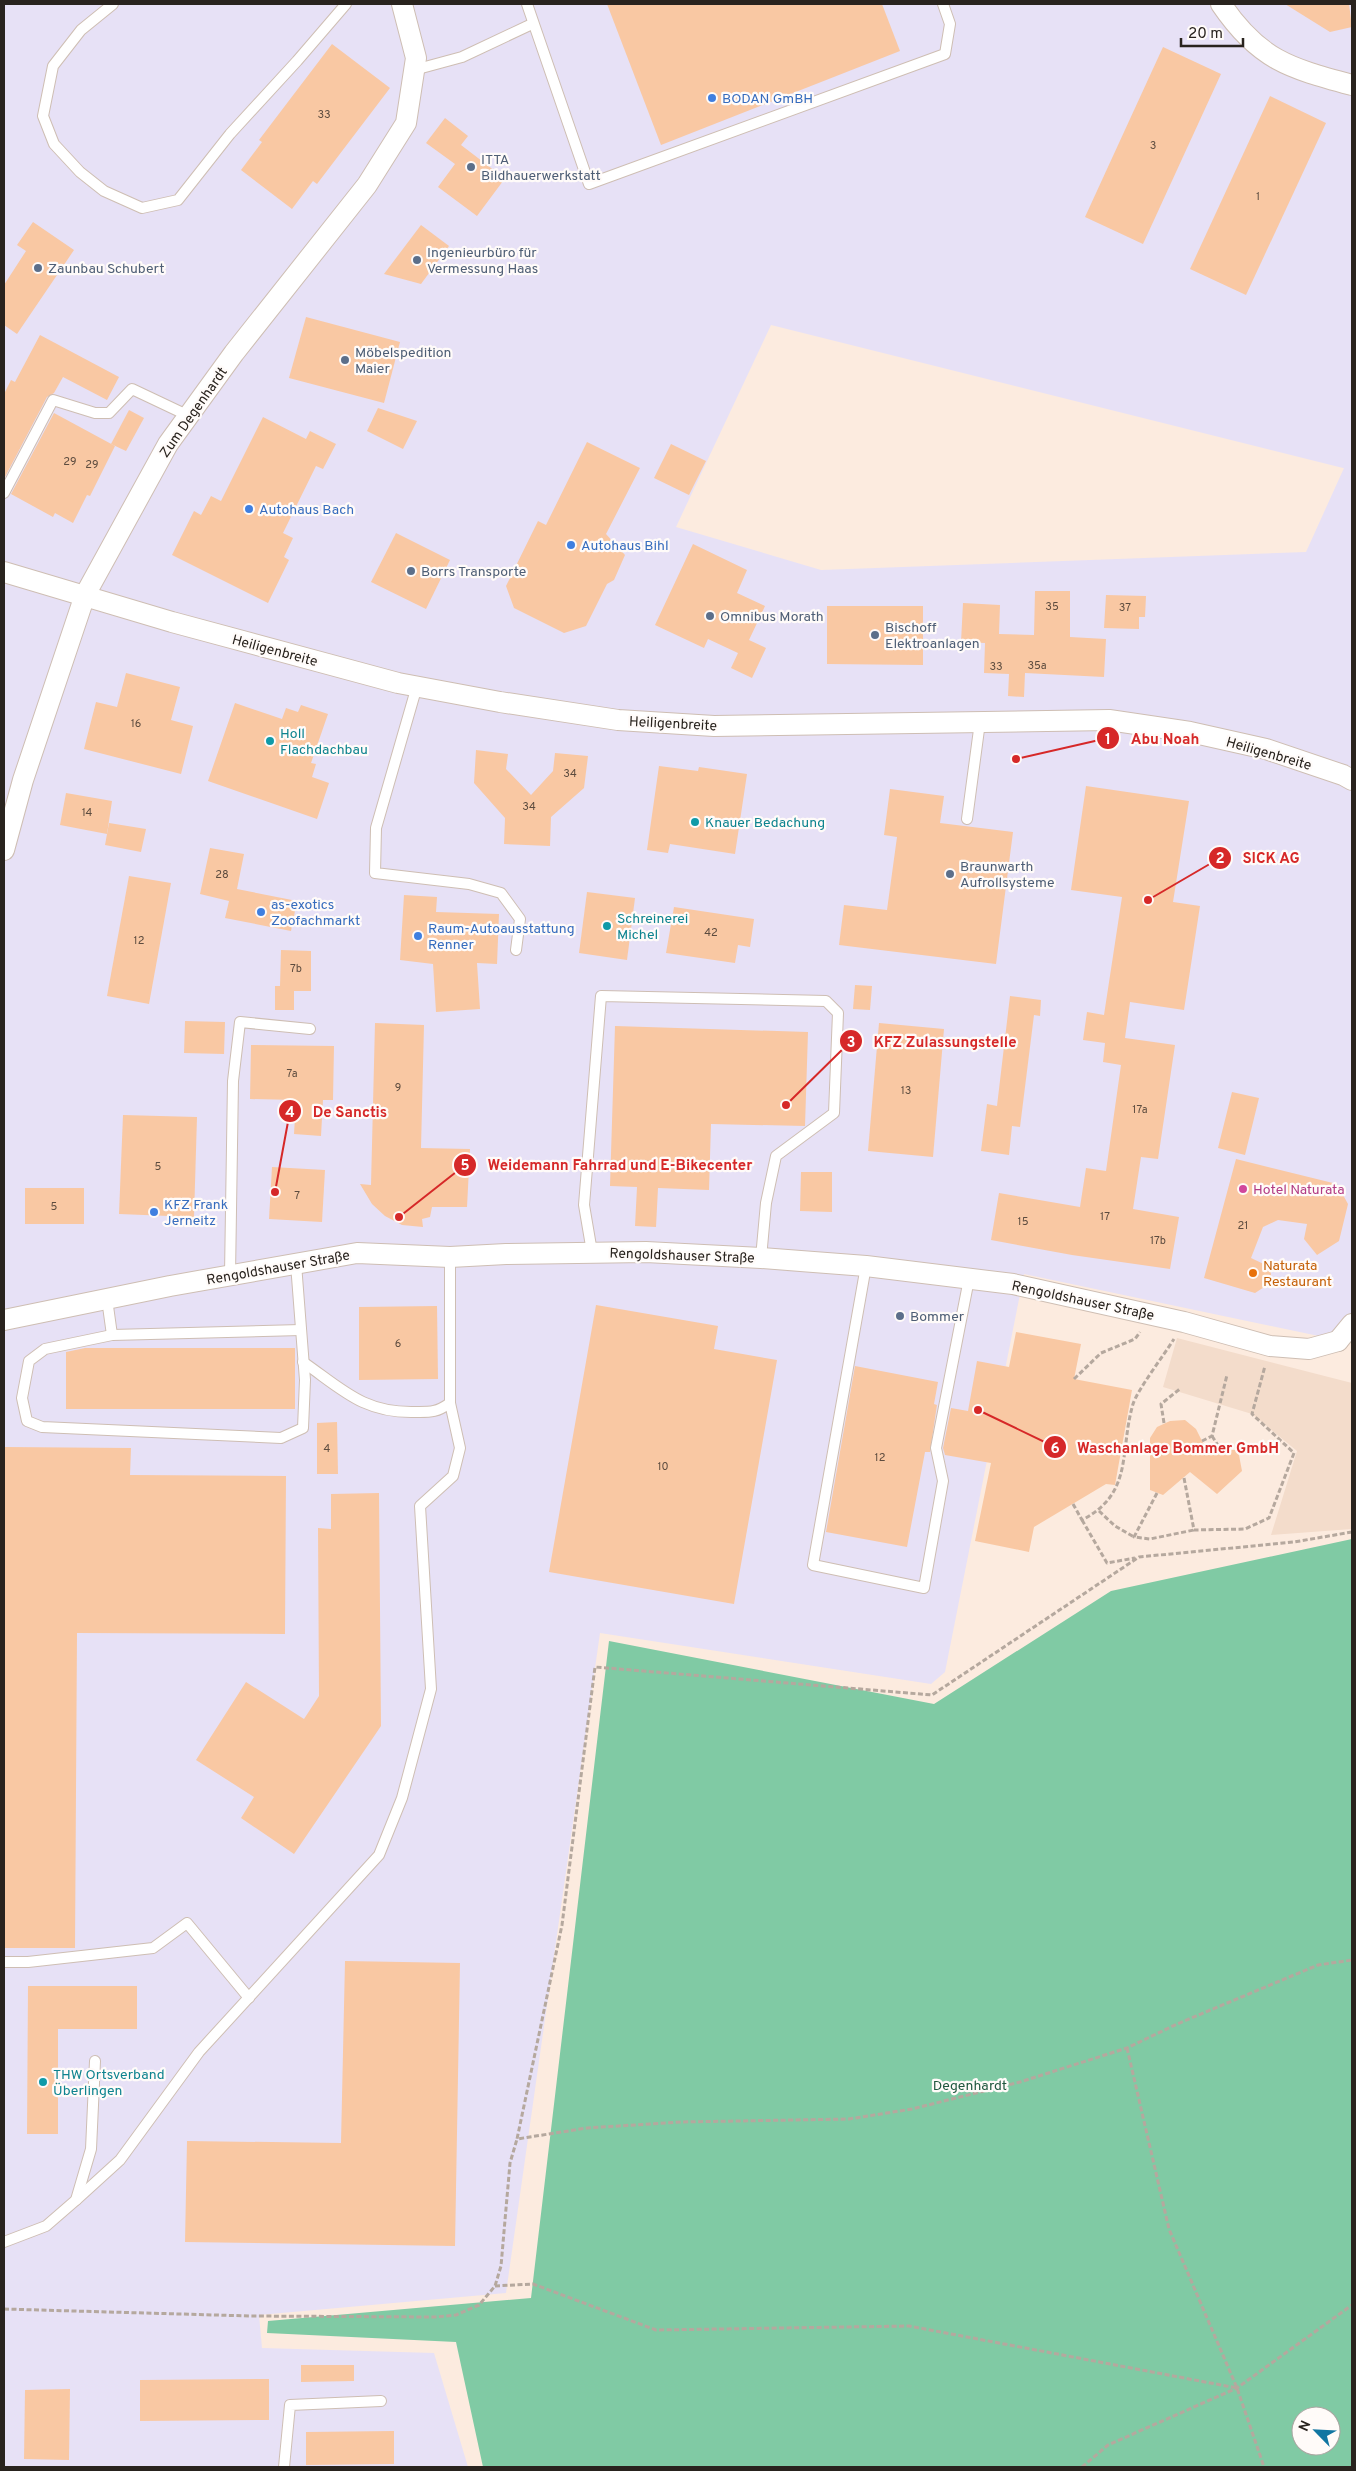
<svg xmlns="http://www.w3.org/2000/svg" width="1356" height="2471" viewBox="0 0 1356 2471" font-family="Overpass,sans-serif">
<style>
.commercial{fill:#e7e1f6;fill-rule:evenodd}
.built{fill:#f3dccb}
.forest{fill:#80caa4;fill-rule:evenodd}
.building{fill:#f9c8a3}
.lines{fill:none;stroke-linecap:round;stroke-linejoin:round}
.lane-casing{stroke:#cebeb3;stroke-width:12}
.street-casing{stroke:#cebeb3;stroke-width:22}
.path{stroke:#b5a89e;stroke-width:3;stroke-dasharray:5 2.5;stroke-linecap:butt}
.lane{stroke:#fff;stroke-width:10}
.street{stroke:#fff;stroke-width:20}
.shop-dot{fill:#3f7fe0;stroke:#fffbf9;stroke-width:2}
.service-dot{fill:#5c6f8a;stroke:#fffbf9;stroke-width:2}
.culture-dot{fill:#0f9aa8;stroke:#fffbf9;stroke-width:2}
.hotel-dot{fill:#d1479c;stroke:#fffbf9;stroke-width:2}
.food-dot{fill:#e8710a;stroke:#fffbf9;stroke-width:2}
.labels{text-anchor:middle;stroke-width:4.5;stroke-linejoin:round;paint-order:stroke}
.number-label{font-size:11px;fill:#5d4c3f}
.shop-label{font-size:14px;fill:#366cbe;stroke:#fffbf9;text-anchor:start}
.service-label{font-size:14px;fill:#4e5e75;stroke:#fffbf9;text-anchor:start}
.street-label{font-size:14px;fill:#29231e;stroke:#fffbf9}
.culture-label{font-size:14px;fill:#0d838f;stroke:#fffbf9;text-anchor:start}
.hotel-label{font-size:14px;fill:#b23c85;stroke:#fffbf9;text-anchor:start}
.food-label{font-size:14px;fill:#c56008;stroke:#fffbf9;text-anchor:start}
.park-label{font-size:14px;fill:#1f573e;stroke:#fffbf9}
.leader{fill:none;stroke:#d62828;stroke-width:2}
.callout-dot{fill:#d62828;stroke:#fffbf9;stroke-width:2}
.mark-label{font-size:15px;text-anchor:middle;font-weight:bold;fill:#fff}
.callout-label{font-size:15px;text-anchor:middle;font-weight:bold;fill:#d62828;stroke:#fffbf9;stroke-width:4.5;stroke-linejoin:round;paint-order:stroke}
</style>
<rect width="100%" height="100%" fill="#fcebdf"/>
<path class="commercial" d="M 4,4 L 1352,4 L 1352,1343 L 1024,1274 L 945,1672 L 931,1684 L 600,1633 L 506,2293 L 259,2315 L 262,2348 L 434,2353 L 468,2467 L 4,2467 ZM 771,325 L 1343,468 L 1344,468 L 1306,552 L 821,570 L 676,527 Z"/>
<polygon class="built" points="1177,1338 1352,1383 1352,1529 1271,1535 1297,1451 1252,1414 1163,1387"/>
<path class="forest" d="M 1352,1539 L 1352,2467 L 483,2467 L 456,2342 L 267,2333 L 268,2321 L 531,2298 L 609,1641 L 934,1704 L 1111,1591 ZM 1301,2416 L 1331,2416 L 1331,2446 L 1301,2446 Z"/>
<g class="building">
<polygon points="607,4 882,4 900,51 661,145"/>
<polygon points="1285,4 1349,4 1352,27 1330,32"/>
<polygon points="332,44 390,88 317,184 313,181 292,209 241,170 262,142 259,140"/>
<polygon points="1163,47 1221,74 1143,244 1085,217"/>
<polygon points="1270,96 1326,123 1246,295 1190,269"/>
<polygon points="445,118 468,136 461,145 495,171 493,174 503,181 477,216 438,187 455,164 426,143"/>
<polygon points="33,222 74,250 17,334 4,325 4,285 26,251 17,245"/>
<polygon points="421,225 449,246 421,284 384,274"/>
<polygon points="306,317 400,342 384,403 289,378"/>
<polygon points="40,335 119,377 107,400 63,377 54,393 47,397 4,479 4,394 11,380 15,382"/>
<polygon points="378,408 417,421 403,449 367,431"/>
<polygon points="129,410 144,418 126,451 111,444"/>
<polygon points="54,413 115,446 90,496 87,495 73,523 55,513 53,517 11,494"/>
<polygon points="263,417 306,439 310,431 336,444 323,469 316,466 283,533 293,538 284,557 289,560 268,603 172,555 194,511 201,515 211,496 221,501"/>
<polygon points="587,442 640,468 606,534 625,555 614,580 607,584 586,626 564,633 514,608 506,586 538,521 546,525"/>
<polygon points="671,444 706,461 689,495 654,478"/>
<polygon points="396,533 450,560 426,609 371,582"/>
<polygon points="693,544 747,570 737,593 765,606 749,640 766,648 752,678 731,668 738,653 708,639 704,648 655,625"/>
<polygon points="1035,591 1070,591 1070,637 1106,639 1104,677 1025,673 1024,697 1008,696 1009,674 984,673 985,643 961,642 963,603 1000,605 999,634 1034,635"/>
<polygon points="1106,595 1146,596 1145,617 1139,617 1139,629 1104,628"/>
<polygon points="827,606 923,606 923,665 827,664"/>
<polygon points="126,673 180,687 171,720 193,726 181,774 84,749 96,702 117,707"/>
<polygon points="235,703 282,719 286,708 298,712 301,705 328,714 311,763 316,764 312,777 329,783 317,819 208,781"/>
<polygon points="476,750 508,754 506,769 531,795 553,771 555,753 588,756 584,788 551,817 550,846 504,844 505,818 474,783"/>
<polygon points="659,766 698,771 699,767 747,774 735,854 670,844 668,853 647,850"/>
<polygon points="1086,786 1189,801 1173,902 1200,906 1184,1010 1130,1002 1125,1038 1175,1045 1158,1159 1141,1157 1133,1209 1179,1217 1170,1269 1072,1255 991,1240 999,1193 1080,1207 1086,1168 1106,1171 1121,1065 1103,1062 1105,1043 1083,1040 1087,1012 1104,1015 1122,897 1071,890"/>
<polygon points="890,789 944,796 940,823 1013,832 996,964 839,945 844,905 887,910 897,837 884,835"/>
<polygon points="66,793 112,801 107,834 60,825"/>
<polygon points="109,823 146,829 141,852 105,845"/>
<polygon points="210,848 244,854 237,889 297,901 291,931 225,918 229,901 200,894"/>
<polygon points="129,876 171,883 149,1004 107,996"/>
<polygon points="587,892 635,898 627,960 579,953"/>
<polygon points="404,895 437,897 436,912 499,914 497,964 477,963 480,1009 436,1012 433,964 400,960"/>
<polygon points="674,907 754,919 750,947 738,945 735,963 666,953"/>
<polygon points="281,950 311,951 311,991 294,991 294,1010 275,1010 275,986 280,986"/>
<polygon points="855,985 872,986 870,1010 853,1009"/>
<polygon points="1010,996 1041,1000 1040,1016 1034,1015 1020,1127 1012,1126 1009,1155 981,1151 987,1104 997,1106"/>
<polygon points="185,1021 225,1022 224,1054 184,1053"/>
<polygon points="375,1023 424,1025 421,1148 470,1149 467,1207 432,1207 430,1217 422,1219 423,1227 402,1225 385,1216 372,1204 360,1184 371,1185"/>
<polygon points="879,1023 944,1029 933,1157 868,1151"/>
<polygon points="615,1026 808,1032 805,1126 711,1124 709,1190 658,1188 656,1227 635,1226 637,1187 610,1186"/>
<polygon points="251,1045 334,1046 333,1100 323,1100 321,1136 294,1134 296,1100 250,1099"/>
<polygon points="1232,1092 1259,1098 1245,1155 1218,1148"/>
<polygon points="123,1115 197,1117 194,1217 119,1214"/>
<polygon points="1236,1159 1337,1184 1348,1204 1339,1241 1317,1255 1304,1239 1307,1224 1278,1220 1263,1227 1251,1258 1270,1267 1272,1282 1255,1293 1204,1278"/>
<polygon points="272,1167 325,1170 322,1222 269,1219"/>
<polygon points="801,1172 832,1172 832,1212 800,1211"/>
<rect x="25" y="1188" width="59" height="36"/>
<polygon points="596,1305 718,1326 714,1349 777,1360 734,1604 549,1572"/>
<polygon points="437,1306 438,1379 359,1380 359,1307"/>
<polygon points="1016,1332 1081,1344 1074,1379 1132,1390 1115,1485 1106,1484 1034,1527 1029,1552 975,1541 991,1463 945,1455 943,1448 951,1408 968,1411 977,1361 1009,1367"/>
<polygon points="85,1348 295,1348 295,1409 66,1409 66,1352"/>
<polygon points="855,1366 938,1382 934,1404 937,1405 930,1452 925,1452 907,1547 826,1532"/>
<polygon points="1185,1420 1196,1429 1204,1445 1219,1450 1238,1450 1242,1471 1217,1494 1190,1472 1163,1495 1150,1490 1150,1438 1157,1427 1170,1421"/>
<polygon points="337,1422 338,1474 317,1474 317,1423"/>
<polygon points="5,1447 131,1448 130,1475 286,1476 285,1634 77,1633 75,1948 4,1948"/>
<polygon points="379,1493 381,1726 294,1854 241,1818 254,1797 196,1760 246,1682 304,1719 319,1696 318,1528 331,1529 331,1494"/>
<polygon points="345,1961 460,1963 455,2246 185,2242 187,2141 341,2143"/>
<polygon points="28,1986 137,1986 137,2029 58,2029 58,2134 27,2134"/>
<polygon points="301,2365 354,2365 354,2381 301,2382"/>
<polygon points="269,2379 269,2420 140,2421 140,2380"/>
<polygon points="70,2389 69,2460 24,2459 25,2390"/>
<polygon points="394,2431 394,2464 306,2465 306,2432"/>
</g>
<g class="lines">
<g class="lane-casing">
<g id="lane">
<polyline points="113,4 81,30 53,66 43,116 54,144 80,172 104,191 142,208 178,200 230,134 297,61 346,4"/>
<polyline points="527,4 589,184 945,54 950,24 943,4"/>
<polyline points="414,70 462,57 532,24"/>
<polyline points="4,493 53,400 95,413 109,413 132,389 189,416"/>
<polyline points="417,686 376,828 375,873 469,884 501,893 520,919 516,950"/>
<polyline points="967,819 980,722"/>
<polyline points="592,1252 584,1205 601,996 826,1001 838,1013 834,1113 776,1156 766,1203 761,1258"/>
<polyline points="866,1266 813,1565 924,1588 943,1481 936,1448 969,1279"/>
<polyline points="230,1275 233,1081 240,1022 310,1029"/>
<polyline points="107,1299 112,1335 301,1330"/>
<polyline points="112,1335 45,1349 29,1361 22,1398 27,1421 42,1427 281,1438 303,1428 305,1380 296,1264"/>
<path d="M 303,1362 C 342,1389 363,1413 414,1412 C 430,1412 436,1413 450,1403 L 450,1257"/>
<polyline points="4,1962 28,1962 153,1948 187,1923 249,1998"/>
<polyline points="76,2200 120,2160 199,2052 379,1855 402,1798 431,1689 420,1506 453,1476 460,1448 450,1403"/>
<polyline points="4,2242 46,2226 76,2200 91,2149 95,2061"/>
<polyline points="284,2467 290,2405 381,2401"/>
</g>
</g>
<g class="street-casing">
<g id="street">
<path d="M 1221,4 C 1259,60 1289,68 1352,85"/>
<polyline points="4,572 172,622 398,683 500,702 618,720 714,726 1109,720 1190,732 1266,749 1343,775 1352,780"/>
<polyline points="4,850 23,780 85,595 168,444 234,353 367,185 406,123 416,58 402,4"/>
<polyline points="4,1320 170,1286 357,1253 450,1257 506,1254 646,1252 761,1258 866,1266 1013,1284 1184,1322 1270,1346 1309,1349 1338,1341"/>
<polyline points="1338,1341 1352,1324"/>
</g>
</g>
<g class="path">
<polyline points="1074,1379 1101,1353 1135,1339 1140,1332"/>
<polyline points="1164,1423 1161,1404 1181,1388"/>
<polyline points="1212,1436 1221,1450"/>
<polyline points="1202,1441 1212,1436 1227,1375"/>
<polyline points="1184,1478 1194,1530 1245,1529 1269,1518 1294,1453 1252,1414 1265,1366"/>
<polyline points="1157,1493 1134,1537 1150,1539 1194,1530"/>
<path d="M 1073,1504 L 1082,1520 C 1134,1493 1119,1452 1133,1404 C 1138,1389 1164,1355 1174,1339"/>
<polyline points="1099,1511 1115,1526 1134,1537"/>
<polyline points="1082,1520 1107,1563 1135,1558"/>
<polyline points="1352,1532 1294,1542 1139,1557 932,1695 595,1667 562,1925 517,2139 587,2128 681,2122 849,2119 912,2109 1020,2082 1127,2048 1177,2024 1318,1965 1352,1960"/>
<polyline points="1127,2048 1169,2229 1237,2388"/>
<polyline points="495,2286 533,2284 656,2330 909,2326 1237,2388 1264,2467"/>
<polyline points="4,2309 250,2316 435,2317 456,2315 479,2305 495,2286 501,2266 510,2163 517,2139"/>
<polyline points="1082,2467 1108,2445 1237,2388 1352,2305"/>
</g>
<use href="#lane" class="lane"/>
<use href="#street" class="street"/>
</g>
<g class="shop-dot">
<circle cx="712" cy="98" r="5"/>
<circle cx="249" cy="509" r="5"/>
<circle cx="571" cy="545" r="5"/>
<circle cx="261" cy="912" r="5"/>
<circle cx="418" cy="936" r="5"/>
<circle cx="154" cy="1212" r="5"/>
</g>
<g class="service-dot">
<circle cx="471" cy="167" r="5"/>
<circle cx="417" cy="260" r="5"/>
<circle cx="38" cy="268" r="5"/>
<circle cx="345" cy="360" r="5"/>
<circle cx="411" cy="571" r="5"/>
<circle cx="710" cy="616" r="5"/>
<circle cx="875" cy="635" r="5"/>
<circle cx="950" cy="874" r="5"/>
<circle cx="900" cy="1316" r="5"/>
</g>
<g class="culture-dot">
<circle cx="270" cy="741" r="5"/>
<circle cx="695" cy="822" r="5"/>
<circle cx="607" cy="926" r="5"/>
<circle cx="43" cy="2082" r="5"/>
</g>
<circle class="hotel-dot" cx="1243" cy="1189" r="5"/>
<circle class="food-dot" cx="1253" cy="1273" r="5"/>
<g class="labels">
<g class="number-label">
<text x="324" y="118">33</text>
<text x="1153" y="149">3</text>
<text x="1258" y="200">1</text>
<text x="70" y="465">29</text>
<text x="92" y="468">29</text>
<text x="1052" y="610">35</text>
<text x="1125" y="611">37</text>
<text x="1037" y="669">35a</text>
<text x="996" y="670">33</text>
<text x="136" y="727">16</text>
<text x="570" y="777">34</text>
<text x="529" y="810">34</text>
<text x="87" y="816">14</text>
<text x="222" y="878">28</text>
<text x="711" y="936">42</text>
<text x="139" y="944">12</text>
<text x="296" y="972">7b</text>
<text x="292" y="1077">7a</text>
<text x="398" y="1091">9</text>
<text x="906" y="1094">13</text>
<text x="1140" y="1113">17a</text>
<text x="158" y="1170">5</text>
<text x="297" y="1199">7</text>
<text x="54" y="1210">5</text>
<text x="1105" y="1220">17</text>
<text x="1023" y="1225">15</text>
<text x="1243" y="1229">21</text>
<text x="1158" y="1244">17b</text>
<text x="398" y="1347">6</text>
<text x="327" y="1452">4</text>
<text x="880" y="1461">12</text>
<text x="663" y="1470">10</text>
</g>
<g class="shop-label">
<text x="722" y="103">BODAN GmBH</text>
<text x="259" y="514">Autohaus Bach</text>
<text x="581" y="550">Autohaus Bihl</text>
<text x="271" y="909">as-exotics<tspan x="271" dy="16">Zoofachmarkt</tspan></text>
<text x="428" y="933">Raum-Autoausstattung<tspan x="428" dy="16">Renner</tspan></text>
<text x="164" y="1209">KFZ Frank<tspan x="164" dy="16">Jerneitz</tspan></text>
</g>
<g class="service-label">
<text x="481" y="164">ITTA<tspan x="481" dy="16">Bildhauerwerkstatt</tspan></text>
<text x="427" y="257">Ingenieurbüro für<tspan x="427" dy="16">Vermessung Haas</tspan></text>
<text x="48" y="273">Zaunbau Schubert</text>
<text x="355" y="357">Möbelspedition<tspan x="355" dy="16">Maier</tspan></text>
<text x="421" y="576">Borrs Transporte</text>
<text x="720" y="621">Omnibus Morath</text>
<text x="885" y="632">Bischoff<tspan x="885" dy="16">Elektroanlagen</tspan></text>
<text x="960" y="871">Braunwarth<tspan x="960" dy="16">Aufrollsysteme</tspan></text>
<text x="910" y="1321">Bommer</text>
</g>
<g class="street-label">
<text transform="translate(193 412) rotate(-55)" y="5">Zum Degenhardt</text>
<text transform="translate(275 650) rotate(15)" y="5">Heiligenbreite</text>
<text transform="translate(673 723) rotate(3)" y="5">Heiligenbreite</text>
<text transform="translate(1269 753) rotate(16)" y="5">Heiligenbreite</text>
<text transform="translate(682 1255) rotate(2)" y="5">Rengoldshauser Straße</text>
<text transform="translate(278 1267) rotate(-10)" y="5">Rengoldshauser Straße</text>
<text transform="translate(1083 1300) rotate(12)" y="5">Rengoldshauser Straße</text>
</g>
<g class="culture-label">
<text x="280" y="738">Holl<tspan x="280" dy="16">Flachdachbau</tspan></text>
<text x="705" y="827">Knauer Bedachung</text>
<text x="617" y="923">Schreinerei<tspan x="617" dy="16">Michel</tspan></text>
<text x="53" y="2079">THW Ortsverband<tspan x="53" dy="16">Überlingen</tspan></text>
</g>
<g class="hotel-label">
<text x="1253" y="1194">Hotel Naturata</text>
</g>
<g class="food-label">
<text x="1263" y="1270">Naturata<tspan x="1263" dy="16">Restaurant</tspan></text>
</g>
<g class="park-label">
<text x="970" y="2090">Degenhardt</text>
</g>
</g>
<path class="leader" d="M1016 759L1108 738M1148 900L1220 858M786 1105L851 1041M275 1192L290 1111M399 1217L465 1165M978 1410L1055 1447"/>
<g class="callout-dot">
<circle cx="1016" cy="759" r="5"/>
<circle cx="1148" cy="900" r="5"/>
<circle cx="786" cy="1105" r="5"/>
<circle cx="275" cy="1192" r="5"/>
<circle cx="399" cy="1217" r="5"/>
<circle cx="978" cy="1410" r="5"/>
<circle cx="1108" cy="738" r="12"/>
<circle cx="1220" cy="858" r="12"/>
<circle cx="851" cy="1041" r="12"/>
<circle cx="290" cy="1111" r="12"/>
<circle cx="465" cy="1165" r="12"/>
<circle cx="1055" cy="1447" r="12"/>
</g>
<g class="mark-label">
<text x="1108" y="744">1</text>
<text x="1220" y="863">2</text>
<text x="851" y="1047">3</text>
<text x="290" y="1117">4</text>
<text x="465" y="1170">5</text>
<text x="1055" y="1453">6</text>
</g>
<g class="callout-label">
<text x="1165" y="744">Abu Noah</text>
<text x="1271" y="863">SICK AG</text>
<text x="945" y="1047">KFZ Zulassungstelle</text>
<text x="350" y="1117">De Sanctis</text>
<text x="620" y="1170">Weidemann Fahrrad und E-Bikecenter</text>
<text x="1178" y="1453">Waschanlage Bommer GmbH</text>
</g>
<rect width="1356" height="2471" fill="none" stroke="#29231e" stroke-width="10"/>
<g transform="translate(1316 2431) rotate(294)"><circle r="24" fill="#fffbf9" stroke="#a9a5a1"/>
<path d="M0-4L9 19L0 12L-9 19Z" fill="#1176a2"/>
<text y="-8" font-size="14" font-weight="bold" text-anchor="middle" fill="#29231e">N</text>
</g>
<path d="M1181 38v8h62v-8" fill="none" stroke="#29231e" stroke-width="2.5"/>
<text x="1188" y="38" font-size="15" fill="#29231e" stroke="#fffbf9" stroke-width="4" paint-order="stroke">20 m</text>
</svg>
